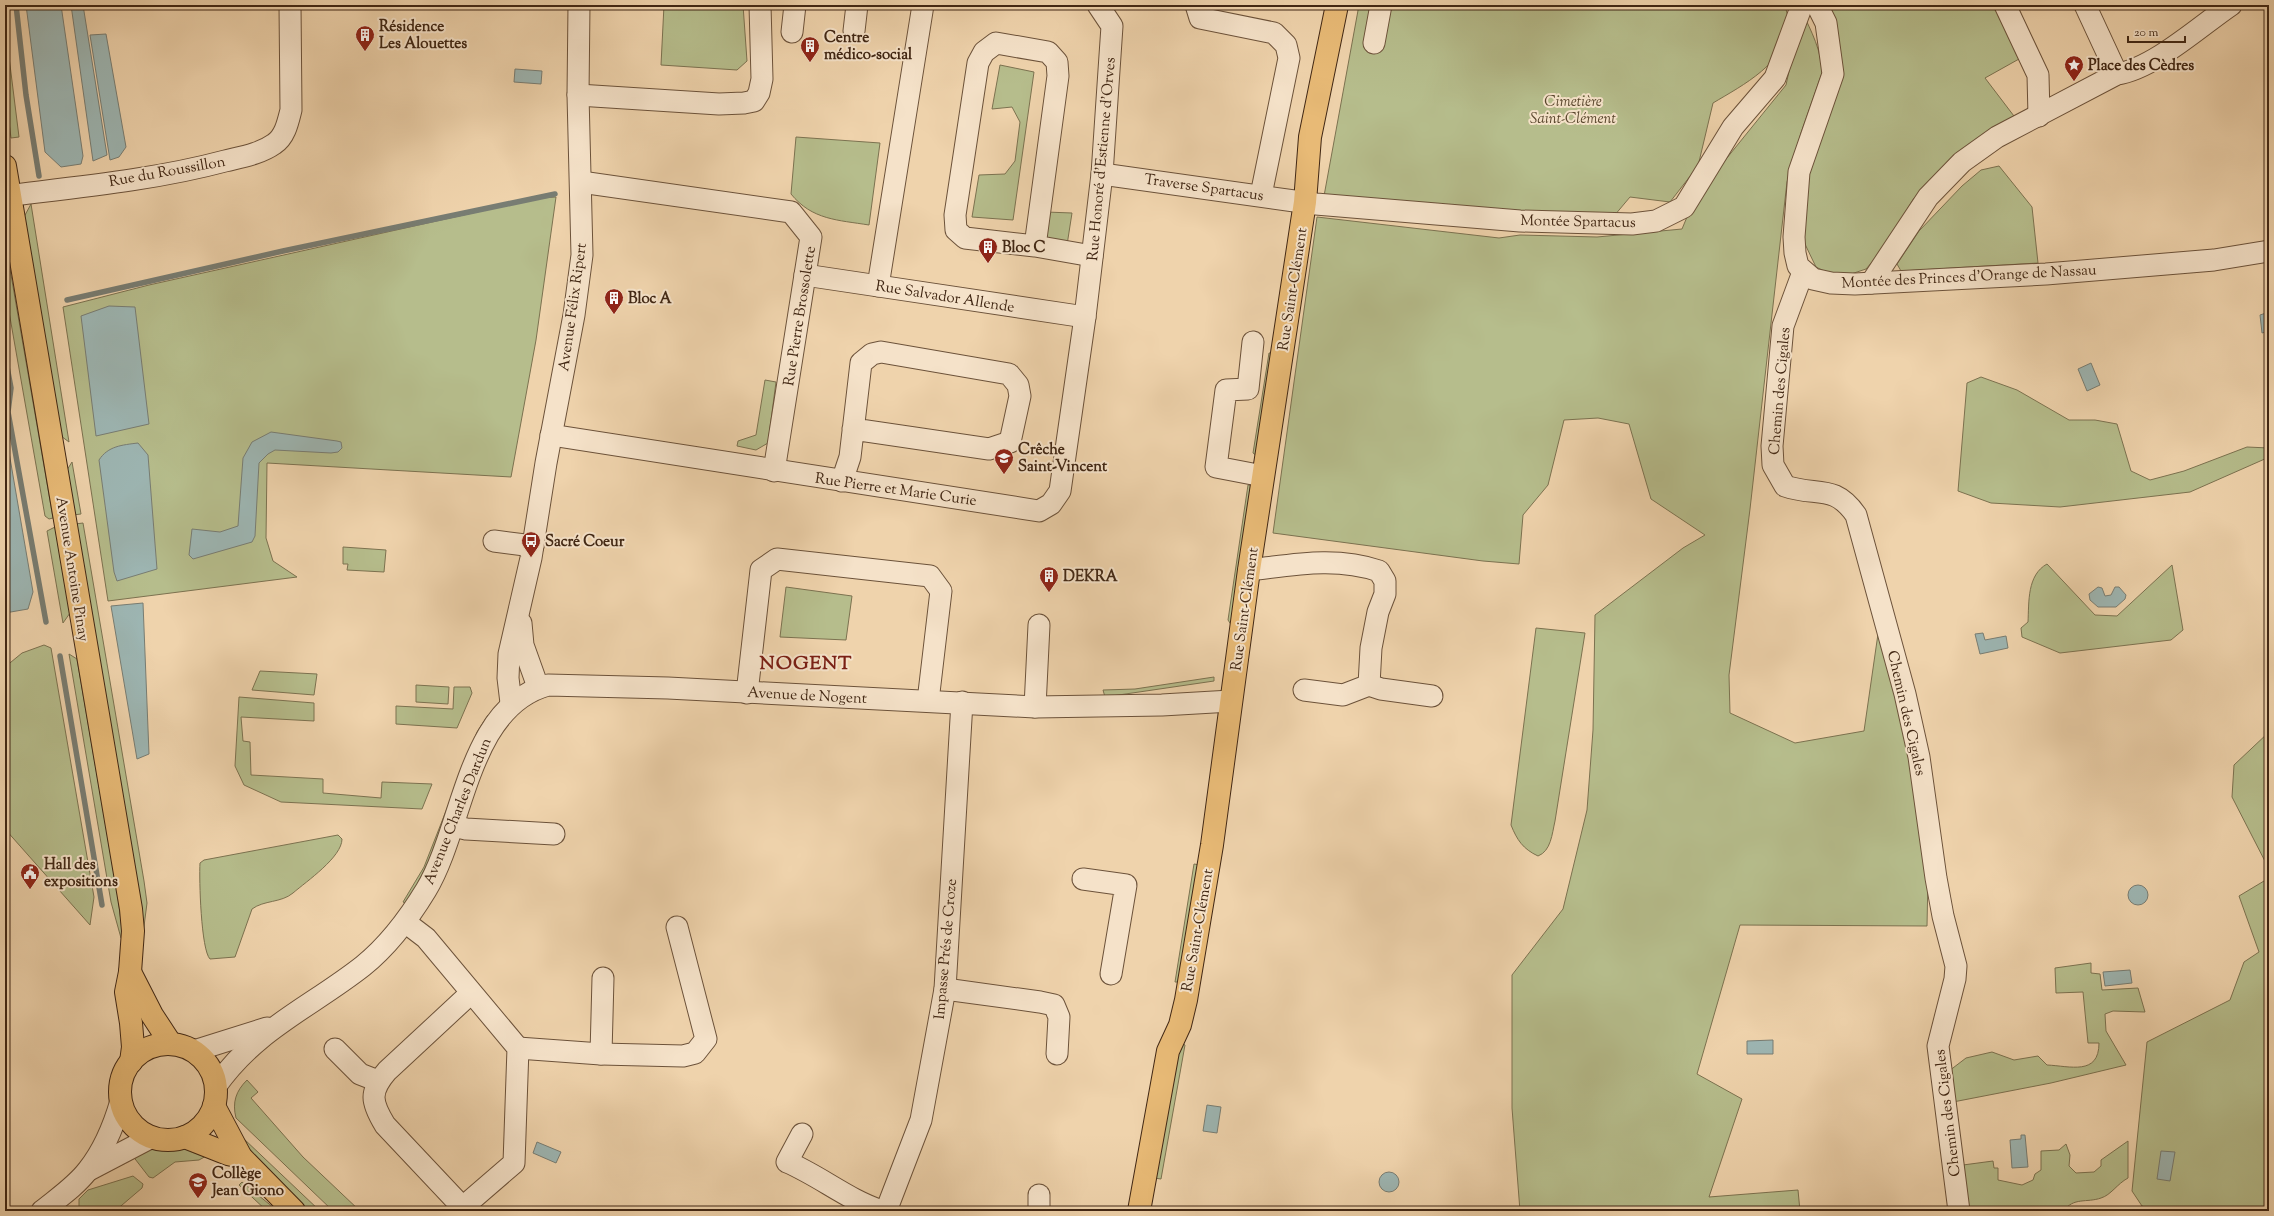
<svg xmlns="http://www.w3.org/2000/svg" width="2274" height="1216" viewBox="0 0 2274 1216" font-family="'Sorts Mill Goudy',serif">
<style>
.green{fill:#b6bd8c;stroke:#7c7250}
.water{fill:#9db6b3;stroke:#787d73}
.lines{fill:none;stroke-linecap:round;stroke-linejoin:round}
.stream{stroke:#787d73;stroke-width:5.5}
.minor-casing{stroke:#6c523a;stroke-width:23}
.major-casing{stroke:#412714;stroke-width:24}
.minor{stroke:#f5e2c9;stroke-width:21}
.major{stroke:#e8ba76;stroke-width:22}
.labels{text-anchor:middle;stroke-width:4;stroke-linejoin:round;paint-order:stroke}
.poi-label{font-size:15px;font-weight:bold;fill:#412714;stroke:#f5e2c9;text-anchor:start}
.park-label{font-size:15px;font-style:italic;fill:#58452c;stroke:#f5e2c9}
.street-label{font-size:15px;fill:#412714;stroke:#f5e2c9}
.district-label{font-size:19px;font-weight:bold;letter-spacing:1px;fill:#7a1f14;stroke:#f5e2c9}
</style>
<rect width="100%" height="100%" fill="#efd3ac"/>
<filter id="stains"><feTurbulence type="fractalNoise" baseFrequency=".005" numOctaves="4"/><feColorMatrix values="0 0 0 0 .2 0 0 0 0 .09 0 0 0 0 .02 0 0 0 .5 -.17"/></filter>
<radialGradient id="worn" r=".72"><stop offset=".6" stop-color="#630" stop-opacity="0"/><stop offset="1" stop-color="#630" stop-opacity=".3"/></radialGradient>
<g class="green">
<polygon points="664,5 743,5 747,61 737,70 661,65"/>
<path d="M 1359,5 L 1785,5 C 1786,11 1789,18 1789,23 C 1787,63 1743,85 1713,103 L 1698,166 L 1670,202 L 1630,197 L 1614,216 L 1517,211 L 1324,196 Z"/>
<polygon points="1822,5 2001,5 2019,59 1985,78 2017,120 1950,162 1914,198 1880,253 1866,269 1848,275 1826,272 1816,267 1804,242 1803,173 1837,76"/>
<path d="M 1802,12 C 1811,30 1822,52 1822,73 L 1801,133 L 1787,182 L 1750,509 L 1729,675 L 1730,713 L 1795,743 L 1864,731 L 1880,620 L 1912,757 L 1928,876 L 1927,926 L 1740,925 L 1697,1074 L 1742,1099 L 1709,1197 L 1798,1190 L 1800,1211 L 1520,1211 L 1512,1108 L 1512,975 L 1563,909 L 1587,810 L 1593,730 L 1595,615 L 1683,548 L 1705,535 L 1651,499 L 1629,424 L 1598,418 L 1564,420 L 1548,485 L 1523,515 L 1519,564 L 1483,561 L 1273,533 L 1317,217 L 1499,238 L 1520,235 L 1597,237 L 1682,229 L 1692,205 L 1718,169 L 1786,85 Z"/>
<polygon points="5,25 19,137 11,138 5,90"/>
<polygon points="1000,65 1034,72 1013,220 972,217 979,175 1005,174 1015,161 1020,122 1012,107 992,109"/>
<path d="M 796,137 L 880,143 L 869,225 C 838,220 812,220 791,194 Z"/>
<polygon points="1999,166 2032,207 2038,263 1901,271 1897,264 1919,231 1962,186 1981,170"/>
<polygon points="556,197 536,340 511,477 267,463 266,538 273,561 297,577 108,601 63,307 149,285 540,198"/>
<polygon points="31,204 69,442 61,436 24,217"/>
<polygon points="1046,212 1072,213 1067,245 1047,245"/>
<polygon points="5,240 53,518 49,519 45,516 5,289"/>
<polygon points="1269,353 1272,353 1257,456 1253,453"/>
<polygon points="1981,377 2017,390 2069,420 2095,420 2117,424 2131,471 2150,480 2184,471 2247,447 2269,448 2269,461 2267,458 2190,492 2060,507 1991,503 1958,491 1967,383"/>
<polygon points="765,380 776,382 768,443 756,450 737,446 738,441 756,435"/>
<polygon points="72,462 81,514 73,515 67,470"/>
<polygon points="1248,485 1253,485 1232,626 1228,620"/>
<polygon points="83,523 144,881 147,903 143,934 75,524"/>
<polygon points="55,527 70,613 63,623 47,531"/>
<polygon points="343,547 386,550 384,572 347,570 348,564 343,564"/>
<path d="M 2047,564 L 2095,615 L 2117,616 L 2172,565 L 2183,630 L 2171,640 L 2060,653 L 2022,637 L 2021,628 L 2028,622 C 2029,602 2027,575 2047,564 Z"/>
<polygon points="786,587 852,596 846,640 780,637"/>
<path d="M 1536,628 L 1585,633 L 1555,821 C 1552,834 1551,851 1538,856 C 1523,849 1517,840 1511,825 Z"/>
<polygon points="44,645 51,648 94,897 90,925 5,829 5,667 22,653"/>
<polygon points="69,654 77,659 118,897 123,938 121,938 111,902"/>
<polygon points="260,671 317,674 314,695 252,690"/>
<polygon points="1214,677 1214,681 1105,697 1103,690 1135,689"/>
<polygon points="416,685 449,687 448,704 416,702"/>
<polygon points="454,687 470,687 472,693 457,728 396,724 396,706 453,709"/>
<polygon points="239,697 314,703 314,721 241,717 243,741 250,742 251,775 323,779 323,793 381,798 382,782 432,784 422,809 281,802 244,785 235,766"/>
<polygon points="488,715 490,717 441,838 407,904 403,902 424,867 477,732"/>
<polygon points="2269,732 2269,869 2232,797 2234,765"/>
<path d="M 338,835 L 342,839 C 342,857 307,881 293,893 C 281,903 264,900 252,909 L 235,957 L 210,959 C 201,950 199,879 200,863 L 204,860 Z"/>
<polygon points="1194,864 1200,865 1179,982 1175,982"/>
<polygon points="2269,878 2269,1211 2156,1211 2142,1206 2132,1191 2147,1042 2230,1000 2244,962 2259,952 2239,896"/>
<path d="M 2091,963 L 2091,973 L 2100,974 L 2102,990 L 2138,988 L 2145,1012 L 2113,1011 L 2105,1014 L 2106,1031 L 2126,1065 L 2051,1083 L 1953,1102 L 1949,1071 L 1966,1058 L 1992,1052 L 2014,1060 L 2038,1056 L 2047,1065 C 2070,1066 2099,1076 2099,1043 L 2088,1043 L 2083,992 L 2056,993 L 2055,968 Z"/>
<polygon points="1182,1043 1185,1045 1161,1179 1154,1178 1176,1053"/>
<path d="M 247,1080 L 258,1092 L 251,1098 L 303,1157 L 360,1211 L 333,1211 L 236,1118 C 232,1102 236,1091 247,1080 Z"/>
<path d="M 243,1138 L 320,1211 L 307,1211 C 290,1195 247,1159 243,1138 Z"/>
<path d="M 2128,1141 L 2128,1178 C 2117,1184 2111,1195 2101,1198 C 2087,1203 2073,1197 2064,1211 L 1969,1211 L 1963,1165 L 1993,1161 L 1994,1168 L 1998,1168 L 1998,1180 L 2022,1185 L 2033,1180 L 2035,1174 L 2041,1170 L 2041,1151 L 2059,1150 L 2066,1144 L 2070,1155 L 2069,1166 L 2076,1173 L 2094,1172 L 2101,1166 L 2101,1160 Z"/>
<polygon points="154,1147 190,1148 208,1155 199,1160 175,1162 153,1178 149,1177 132,1155"/>
<polygon points="133,1176 143,1184 142,1188 115,1211 79,1211 79,1199 88,1190"/>
<polygon points="242,1182 274,1208 277,1211 267,1211 239,1185"/>
<polygon points="1165,1208 1211,1210 1211,1211 1164,1211"/>
</g>
<g class="water">
<polygon points="26,5 61,5 83,156 81,164 61,167 45,152"/>
<polygon points="71,5 83,5 107,155 93,161"/>
<polygon points="106,34 126,147 119,157 110,160 90,35"/>
<polygon points="515,69 542,71 541,84 514,82"/>
<polygon points="109,306 135,307 149,424 96,436 81,316"/>
<polygon points="2266,313 2269,317 2269,331 2262,333 2260,315"/>
<polygon points="2091,363 2100,385 2087,391 2078,369"/>
<polygon points="5,429 33,592 28,609 5,613"/>
<polygon points="271,432 337,441 341,442 342,448 338,452 331,453 275,450 268,454 259,463 255,536 252,542 193,559 189,555 192,529 220,532 238,526 243,458 252,442"/>
<path d="M 138,443 L 148,455 L 157,569 L 117,581 L 114,572 L 99,460 C 108,446 122,445 138,443 Z"/>
<polygon points="2098,587 2102,588 2105,596 2111,595 2115,587 2119,587 2126,595 2125,599 2116,607 2098,607 2090,600 2089,594"/>
<polygon points="143,603 149,754 137,759 111,606"/>
<polygon points="1983,633 1985,640 2006,636 2008,648 1980,654 1975,634"/>
<circle cx="2138" cy="895" r="10"/>
<polygon points="2130,970 2132,983 2105,986 2103,972"/>
<polygon points="1773,1040 1773,1054 1747,1054 1747,1041"/>
<polygon points="1207,1105 1221,1107 1217,1133 1203,1131"/>
<polygon points="2021,1135 2025,1135 2028,1167 2012,1168 2010,1140 2021,1139"/>
<polygon points="537,1142 561,1152 556,1163 533,1153"/>
<polygon points="2161,1151 2175,1152 2170,1181 2157,1179"/>
<circle cx="1389" cy="1182" r="10"/>
</g>
<g class="lines">
<g class="stream">
<polyline points="16,5 26,95 39,176"/>
<polyline points="67,300 283,251 555,194"/>
<polyline points="5,356 11,388 8,412 46,622"/>
<polyline points="60,656 102,905"/>
</g>
<g class="minor-casing">
<g id="minor">
<polyline points="1196,5 1200,18 1274,33 1286,45 1289,58 1261,195"/>
<polyline points="1817,5 1826,23 1833,74 1799,172 1794,237 1795,253 1798,266 1813,279 1831,283 1855,284 2046,274 2214,260 2269,251"/>
<polyline points="2005,5 2038,75 2039,116"/>
<polyline points="2085,5 2117,74"/>
<polyline points="854,31 857,5"/>
<polyline points="792,32 795,5"/>
<polyline points="1374,43 1381,5"/>
<polyline points="578,95 719,104 744,103 754,101 759,93 762,79 760,5"/>
<polyline points="1102,174 1316,204 1520,221 1632,224 1656,221 1684,207 1733,127 1775,78 1802,5"/>
<polyline points="581,182 791,212 811,237 774,471"/>
<path d="M 5,196 C 78,187 154,180 225,161 C 241,157 260,154 274,144 C 285,137 288,122 291,110 L 290,5"/>
<polyline points="1035,246 1058,76 1057,62 1048,52 996,43 984,52 978,63 955,215 956,230 965,238 1035,246 1092,256"/>
<path d="M 1803,272 L 1783,326 L 1772,446 L 1773,465 L 1785,486 C 1816,497 1834,483 1856,515 L 1905,694 L 1919,757 L 1936,878 L 1943,916 L 1956,966 L 1955,979 L 1938,1046 L 1959,1211"/>
<polyline points="805,275 1085,317"/>
<path d="M 1871,283 L 1928,197 L 1962,162 L 1997,137 L 2117,74 C 2153,69 2200,26 2231,5"/>
<polyline points="878,286 923,5"/>
<polyline points="1253,342 1248,389 1226,390 1216,467 1263,476"/>
<polyline points="551,435 1039,511 1051,504 1060,491 1085,317 1102,174 1112,26 1098,5"/>
<polyline points="842,481 850,457 861,363 872,354 881,352 1009,374 1018,385 1020,396 1010,442 989,449 853,429"/>
<polyline points="494,541 533,546"/>
<path d="M 1249,570 C 1292,565 1336,556 1379,571 L 1385,581 L 1385,594 L 1378,612 L 1371,648 L 1369,685 L 1343,695 L 1304,690"/>
<polyline points="521,623 523,645 538,687"/>
<polyline points="1369,685 1381,689 1432,696"/>
<polyline points="747,693 761,570 777,559 930,576 941,591 928,701"/>
<polyline points="511,703 508,678 509,654 531,558 546,463 574,315 582,255 578,95 579,5"/>
<polyline points="1035,707 1039,625"/>
<polyline points="454,826 466,829 554,834"/>
<polyline points="1083,879 1126,885 1111,974"/>
<polyline points="405,922 426,938 518,1048 514,1163 463,1207"/>
<polyline points="945,989 1040,1002 1054,1005 1059,1017 1057,1054"/>
<polyline points="518,1048 601,1054 683,1056 695,1053 706,1039 677,927"/>
<polyline points="335,1049 360,1074 378,1081"/>
<polyline points="194,1051 267,1028"/>
<polyline points="601,1054 603,978"/>
<path d="M 216,1086 C 256,1029 311,1007 363,966 C 389,945 409,918 426,890 C 464,827 467,707 548,685 L 668,688 L 1035,707 L 1162,705 L 1231,701"/>
<path d="M 802,1134 L 787,1162 C 820,1176 848,1200 882,1211"/>
<polyline points="89,1170 152,1137"/>
<polyline points="1039,1195 1039,1211"/>
<path d="M 42,1211 C 58,1198 76,1186 88,1170 C 104,1150 114,1125 121,1101"/>
<path d="M 466,1211 L 385,1125 C 371,1102 369,1092 387,1071 L 471,993"/>
<polyline points="886,1211 921,1120 945,989 962,702"/>
</g>
</g>
<g class="major-casing">
<g id="major">
<polyline points="5,166 131,909 133,931 130,972 126,992 131,1023 133,1047 131,1062"/>
<polyline points="130,972 152,1015 171,1044"/>
<circle cx="168" cy="1092" r="48"/>
<polyline points="214,1106 241,1157 294,1211"/>
<polyline points="185,1137 228,1154 241,1157"/>
<polyline points="1139,1211 1168,1051 1180,1025 1186,1000 1212,845 1249,570 1305,202 1310,137 1337,5"/>
</g>
</g>
<use href="#minor" class="minor"/>
<use href="#major" class="major"/>
</g>
<defs>
<g id="building-pin" transform="scale(1)"><path d="M0 17L-7.5 6A9.5 9.5 0 1 1 7.5 6Z" fill="#8f2418" stroke="#f5e2c9"/><path d="M-4-6H4V6H1V3H-1V6H-4ZM-2.5-4.3h1.7v1.8h-1.7ZM.8-4.3h1.7v1.8H.8ZM-2.5-1h1.7V.8h-1.7ZM.8-1h1.7V.8H.8Z" fill="#fff"/></g>
<g id="sight-pin" transform="scale(1)"><path d="M0 17L-7.5 6A9.5 9.5 0 1 1 7.5 6Z" fill="#8f2418" stroke="#f5e2c9"/><path d="M0-6L1.8-2.2L6-1.7L2.9 1.2L3.7 5.4L0 3.3L-3.7 5.4L-2.9 1.2L-6-1.7L-1.8-2.2Z" fill="#fff"/></g>
<g id="school-pin" transform="scale(1)"><path d="M0 17L-7.5 6A9.5 9.5 0 1 1 7.5 6Z" fill="#8f2418" stroke="#f5e2c9"/><path d="M0-5L7-2L0 1L-7-2ZM-4 1L0 2.5L4 1V4Q0 6-4 4Z" fill="#fff"/></g>
<g id="bus-pin" transform="scale(1)"><path d="M0 17L-7.5 6A9.5 9.5 0 1 1 7.5 6Z" fill="#8f2418" stroke="#f5e2c9"/><path d="M-5-6H5V4H4V6H2V4H-2V6H-4V4H-5ZM-3.5-4V0h7V-4ZM-3.5 1.2v1.5H-2V1.2ZM2 1.2v1.5H3.5V1.2Z" fill="#fff"/></g>
<g id="civic-pin" transform="scale(1)"><path d="M0 17L-7.5 6A9.5 9.5 0 1 1 7.5 6Z" fill="#8f2418" stroke="#f5e2c9"/><path d="M-.6-6.5H3V-4.5H.6V-3L4-1V1h2V6H-6V1h2V-1L-.6-3ZM-1.2 2.5V6h2.4V2.5Z" fill="#fff"/></g>
</defs>
<g fill-rule="evenodd">
<use href="#building-pin" x="365" y="35"/>
<use href="#building-pin" x="810" y="46"/>
<use href="#sight-pin" x="2074" y="65"/>
<use href="#building-pin" x="988" y="247"/>
<use href="#building-pin" x="614" y="298"/>
<use href="#school-pin" x="1004" y="458"/>
<use href="#bus-pin" x="531" y="541"/>
<use href="#building-pin" x="1049" y="576"/>
<use href="#civic-pin" x="30" y="873"/>
<use href="#school-pin" x="198" y="1182"/>
</g>
<g class="labels">
<g class="poi-label">
<text x="379" y="31">Résidence<tspan x="379" dy="17">Les Alouettes</tspan></text>
<text x="824" y="42">Centre<tspan x="824" dy="17">médico-social</tspan></text>
<text x="2088" y="70">Place des Cèdres</text>
<text x="1002" y="252">Bloc C</text>
<text x="628" y="303">Bloc A</text>
<text x="1018" y="454">Crêche<tspan x="1018" dy="17">Saint-Vincent</tspan></text>
<text x="545" y="546">Sacré Coeur</text>
<text x="1063" y="581">DEKRA</text>
<text x="44" y="869">Hall des<tspan x="44" dy="17">expositions</tspan></text>
<text x="212" y="1178">Collège<tspan x="212" dy="17">Jean Giono</tspan></text>
</g>
<g class="park-label">
<text x="1573" y="106">Cimetière<tspan x="1573" dy="17">Saint-Clément</tspan></text>
</g>
<g class="street-label">
<text transform="translate(1101 159) rotate(-85)" y="5">Rue Honoré d'Estienne d'Orves</text>
<text transform="translate(167 171) rotate(-10)" y="5">Rue du Roussillon</text>
<text transform="translate(1204 187) rotate(8)" y="5">Traverse Spartacus</text>
<text transform="translate(1578 221) rotate(1)" y="5">Montée Spartacus</text>
<text transform="translate(1969 276) rotate(-3)" y="5">Montée des Princes d'Orange de Nassau</text>
<text transform="translate(1292 289) rotate(-81)" y="5">Rue Saint-Clément</text>
<text transform="translate(945 296) rotate(9)" y="5">Rue Salvador Allende</text>
<text transform="translate(572 307) rotate(-82)" y="5">Avenue Félix Ripert</text>
<text transform="translate(799 316) rotate(-81)" y="5">Rue Pierre Brossolette</text>
<text transform="translate(1779 391) rotate(-85)" y="5">Chemin des Cigales</text>
<text transform="translate(896 489) rotate(8)" y="5">Rue Pierre et Marie Curie</text>
<text transform="translate(73 569) rotate(81)" y="5">Avenue Antoine Pinay</text>
<text transform="translate(1244 609) rotate(-82)" y="5">Rue Saint-Clément</text>
<text transform="translate(807 695) rotate(3)" y="5">Avenue de Nogent</text>
<text transform="translate(1907 713) rotate(77)" y="5">Chemin des Cigales</text>
<text transform="translate(457 811) rotate(-68)" y="5">Avenue Charles Dardun</text>
<text transform="translate(1197 930) rotate(-80)" y="5">Rue Saint-Clément</text>
<text transform="translate(945 949) rotate(-85)" y="5">Impasse Prés de Croze</text>
<text transform="translate(1947 1113) rotate(-97)" y="5">Chemin des Cigales</text>
</g>
<g class="district-label">
<text x="806" y="669">NOGENT</text>
</g>
</g>
<rect width="2274" height="1216" fill="none" stroke="#efd3ac" stroke-width="20"/>
<rect x="6" y="6" width="2262" height="1204" fill="none" stroke="#412714" stroke-width="2"/>
<rect x="10" y="10" width="2254" height="1196" fill="none" stroke="#412714"/>
<path d="M2128 36v6h57v-6" fill="none" stroke="#412714" stroke-width="2"/>
<text x="2134" y="36" font-size="12" fill="#412714" stroke="#f5e2c9" stroke-width="3" paint-order="stroke">20 m</text>
<rect width="100%" height="100%" filter="url(#stains)"/>
<rect width="100%" height="100%" fill="url(#worn)"/>
</svg>
